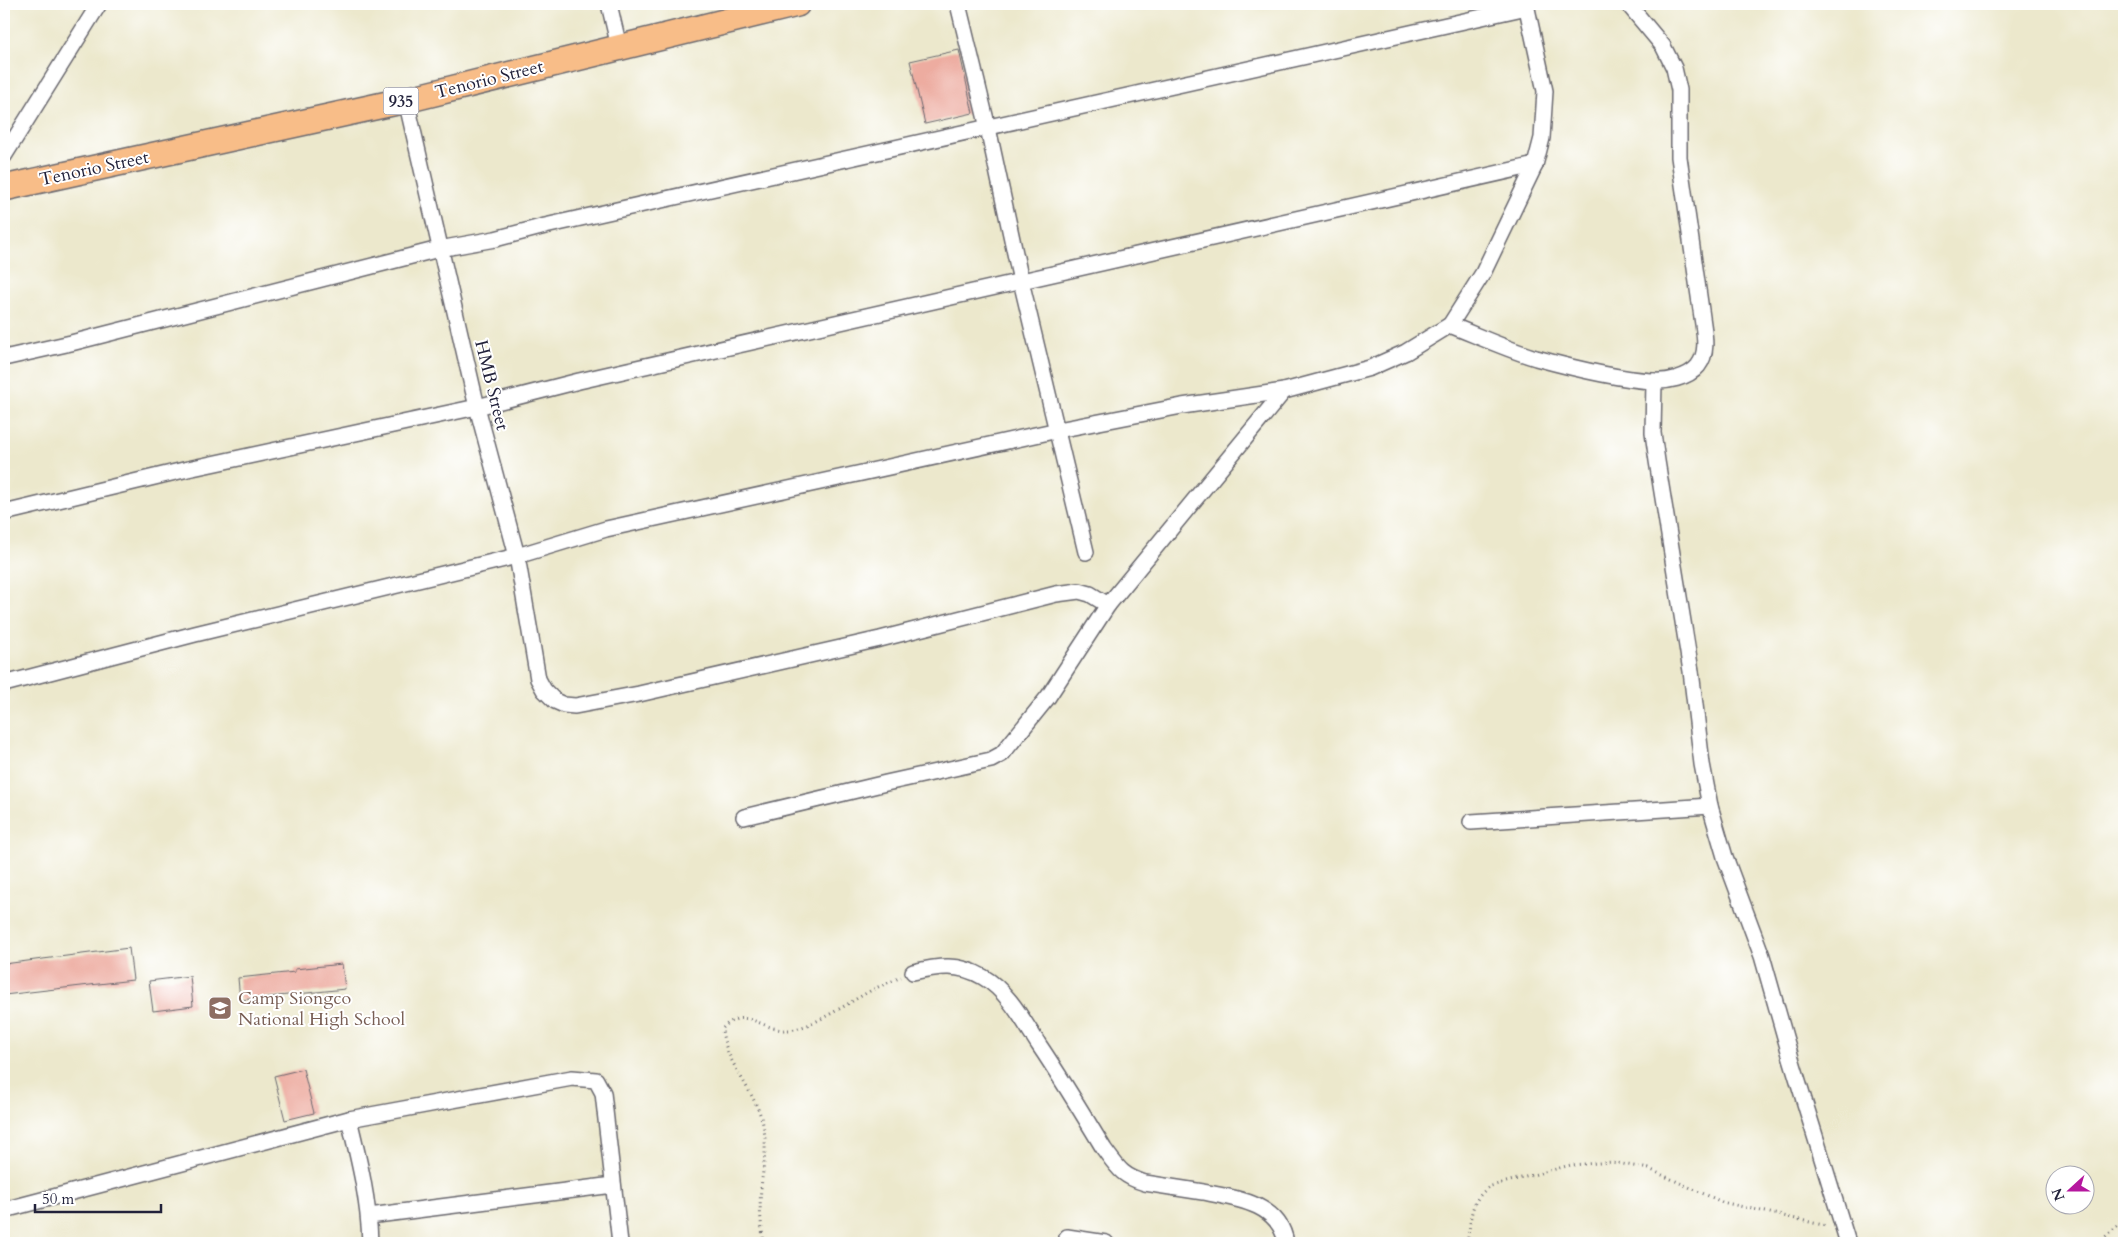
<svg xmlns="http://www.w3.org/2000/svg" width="2128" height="1247" viewBox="0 0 2128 1247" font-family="Cardo,serif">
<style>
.building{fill:#edaca0}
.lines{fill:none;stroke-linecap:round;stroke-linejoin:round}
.street-casing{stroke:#69676e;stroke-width:18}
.primary-casing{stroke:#69676e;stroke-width:28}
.path{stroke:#69676e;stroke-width:3;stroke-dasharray:1 4;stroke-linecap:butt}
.street{stroke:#fff;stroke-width:15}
.primary{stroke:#f8bd88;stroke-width:25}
.labels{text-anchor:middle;stroke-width:4;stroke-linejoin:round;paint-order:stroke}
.shield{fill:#fff;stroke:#646476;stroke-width:1}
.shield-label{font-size:16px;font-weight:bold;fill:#22223b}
.street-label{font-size:18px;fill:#22223b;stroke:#fff}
.education-label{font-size:18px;fill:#785e54;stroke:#fff;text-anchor:start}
</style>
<rect width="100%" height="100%" fill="#fff"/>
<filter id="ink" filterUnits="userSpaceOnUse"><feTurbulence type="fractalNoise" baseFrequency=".02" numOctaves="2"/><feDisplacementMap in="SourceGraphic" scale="10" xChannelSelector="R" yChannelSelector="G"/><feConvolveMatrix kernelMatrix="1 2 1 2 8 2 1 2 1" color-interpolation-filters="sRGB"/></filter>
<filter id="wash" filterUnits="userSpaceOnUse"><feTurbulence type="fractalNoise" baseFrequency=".0096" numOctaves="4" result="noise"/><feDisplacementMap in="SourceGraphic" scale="20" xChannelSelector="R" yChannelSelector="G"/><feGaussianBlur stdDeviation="1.12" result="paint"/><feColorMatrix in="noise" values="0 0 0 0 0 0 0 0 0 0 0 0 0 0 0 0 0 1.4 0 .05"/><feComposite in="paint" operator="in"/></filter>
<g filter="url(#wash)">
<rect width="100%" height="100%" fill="#ece8cc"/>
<g id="blocks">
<g class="building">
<polygon points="959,50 973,113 925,124 910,61"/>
<polygon points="129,948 133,980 4,995 4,964"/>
<polygon points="342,964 345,989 240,1000 238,978 295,972 295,969"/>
<polygon points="190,976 193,1006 153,1011 149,981"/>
<polygon points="303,1069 314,1113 285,1120 274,1076"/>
</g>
</g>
</g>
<g filter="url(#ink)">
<use href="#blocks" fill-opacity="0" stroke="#69676e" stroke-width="1"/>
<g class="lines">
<g class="street-casing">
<g id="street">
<polyline points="609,4 619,47"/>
<polyline points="958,4 988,128 1021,281 1086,552"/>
<polyline points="406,100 477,407 517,556 538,679 544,690 555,701 564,705 575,706 639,694 880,639 1056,594 1079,591 1090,594 1108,605 1284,391"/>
<polyline points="4,156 99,4"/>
<path d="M 1450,325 C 1478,336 1506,349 1536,358 C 1569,367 1618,379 1652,381 C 1667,382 1688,378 1698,366 C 1709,352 1704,333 1702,317 L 1679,157 L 1679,90 L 1674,68 L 1663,46 L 1628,4"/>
<polyline points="4,358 71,343 439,249 495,239 545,226 1527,7"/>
<polyline points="1654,381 1653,433 1657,461 1691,671 1702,764 1710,806 1725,857 1762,956 1791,1058 1848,1243"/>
<polyline points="4,513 188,469 477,407 579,381 1535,165 1542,138 1545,91 1526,4"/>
<polyline points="4,684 195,634 517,556 606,529 1058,430 1182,406 1284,391 1370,368 1406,352 1450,325 1483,273 1535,165"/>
<polyline points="744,817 886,783 991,760 1002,754 1048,697 1108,605"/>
<polyline points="1471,822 1710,806"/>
<path d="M 913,972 C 938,966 959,963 983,977 C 1008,991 1024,1022 1039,1045 C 1062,1079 1083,1114 1104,1149 C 1118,1168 1122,1176 1145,1183 C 1164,1186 1184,1189 1203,1192 C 1235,1198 1280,1203 1286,1243"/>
<path d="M 349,1119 C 359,1160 369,1201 370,1243"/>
<polyline points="4,1210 349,1119 572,1078 596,1080 603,1093 620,1243"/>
<polyline points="369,1216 613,1185"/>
<polyline points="1067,1237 1106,1243"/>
</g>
</g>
<g class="primary-casing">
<polyline id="primary" points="4,188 406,100 797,4"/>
</g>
<g class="path">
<path d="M 764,1243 C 761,1225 759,1208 761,1189 C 763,1166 768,1147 763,1124 C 755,1090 725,1063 722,1029 C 744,1005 760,1029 785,1030 C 810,1031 853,999 876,988 C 884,984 893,981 901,977"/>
<path d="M 1467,1243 C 1472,1219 1468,1201 1491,1186 L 1571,1165 L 1612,1162 L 1649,1169 L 1722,1202 L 1827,1226"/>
<polyline points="2098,1243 2124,1221"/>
</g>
<use href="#street" class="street"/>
<use href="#primary" class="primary"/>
</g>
</g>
<defs>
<g id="school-square" transform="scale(1.25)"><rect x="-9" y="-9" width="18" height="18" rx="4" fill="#8d6e63" stroke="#fff"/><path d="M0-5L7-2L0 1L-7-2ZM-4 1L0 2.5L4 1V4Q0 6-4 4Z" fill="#fff"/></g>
</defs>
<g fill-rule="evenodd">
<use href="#school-square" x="220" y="1008"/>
</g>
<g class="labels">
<rect class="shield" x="383.5" y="87.5" width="35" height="27" rx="4"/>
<g class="shield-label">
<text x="401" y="107">935</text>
</g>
<g class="street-label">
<text transform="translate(489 79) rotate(-14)" y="6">Tenorio Street</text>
<text transform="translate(94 168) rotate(-12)" y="6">Tenorio Street</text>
<text transform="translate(492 385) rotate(76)" y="6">HMB Street</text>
</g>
<g class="education-label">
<text x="238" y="1004">Camp Siongco<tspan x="238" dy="21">National High School</tspan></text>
</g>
</g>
<rect width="2128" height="1247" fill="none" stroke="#fff" stroke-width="20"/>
<g transform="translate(2070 1190) rotate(249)"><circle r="24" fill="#ffffff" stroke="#a7a7b1"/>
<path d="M0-4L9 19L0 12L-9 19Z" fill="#b5179e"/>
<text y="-8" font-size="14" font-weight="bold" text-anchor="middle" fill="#22223b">N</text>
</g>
<path d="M35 1204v8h126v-8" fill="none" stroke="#22223b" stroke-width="2.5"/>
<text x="42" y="1204" font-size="15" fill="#22223b" stroke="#ffffff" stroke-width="4" paint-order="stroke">50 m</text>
</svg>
